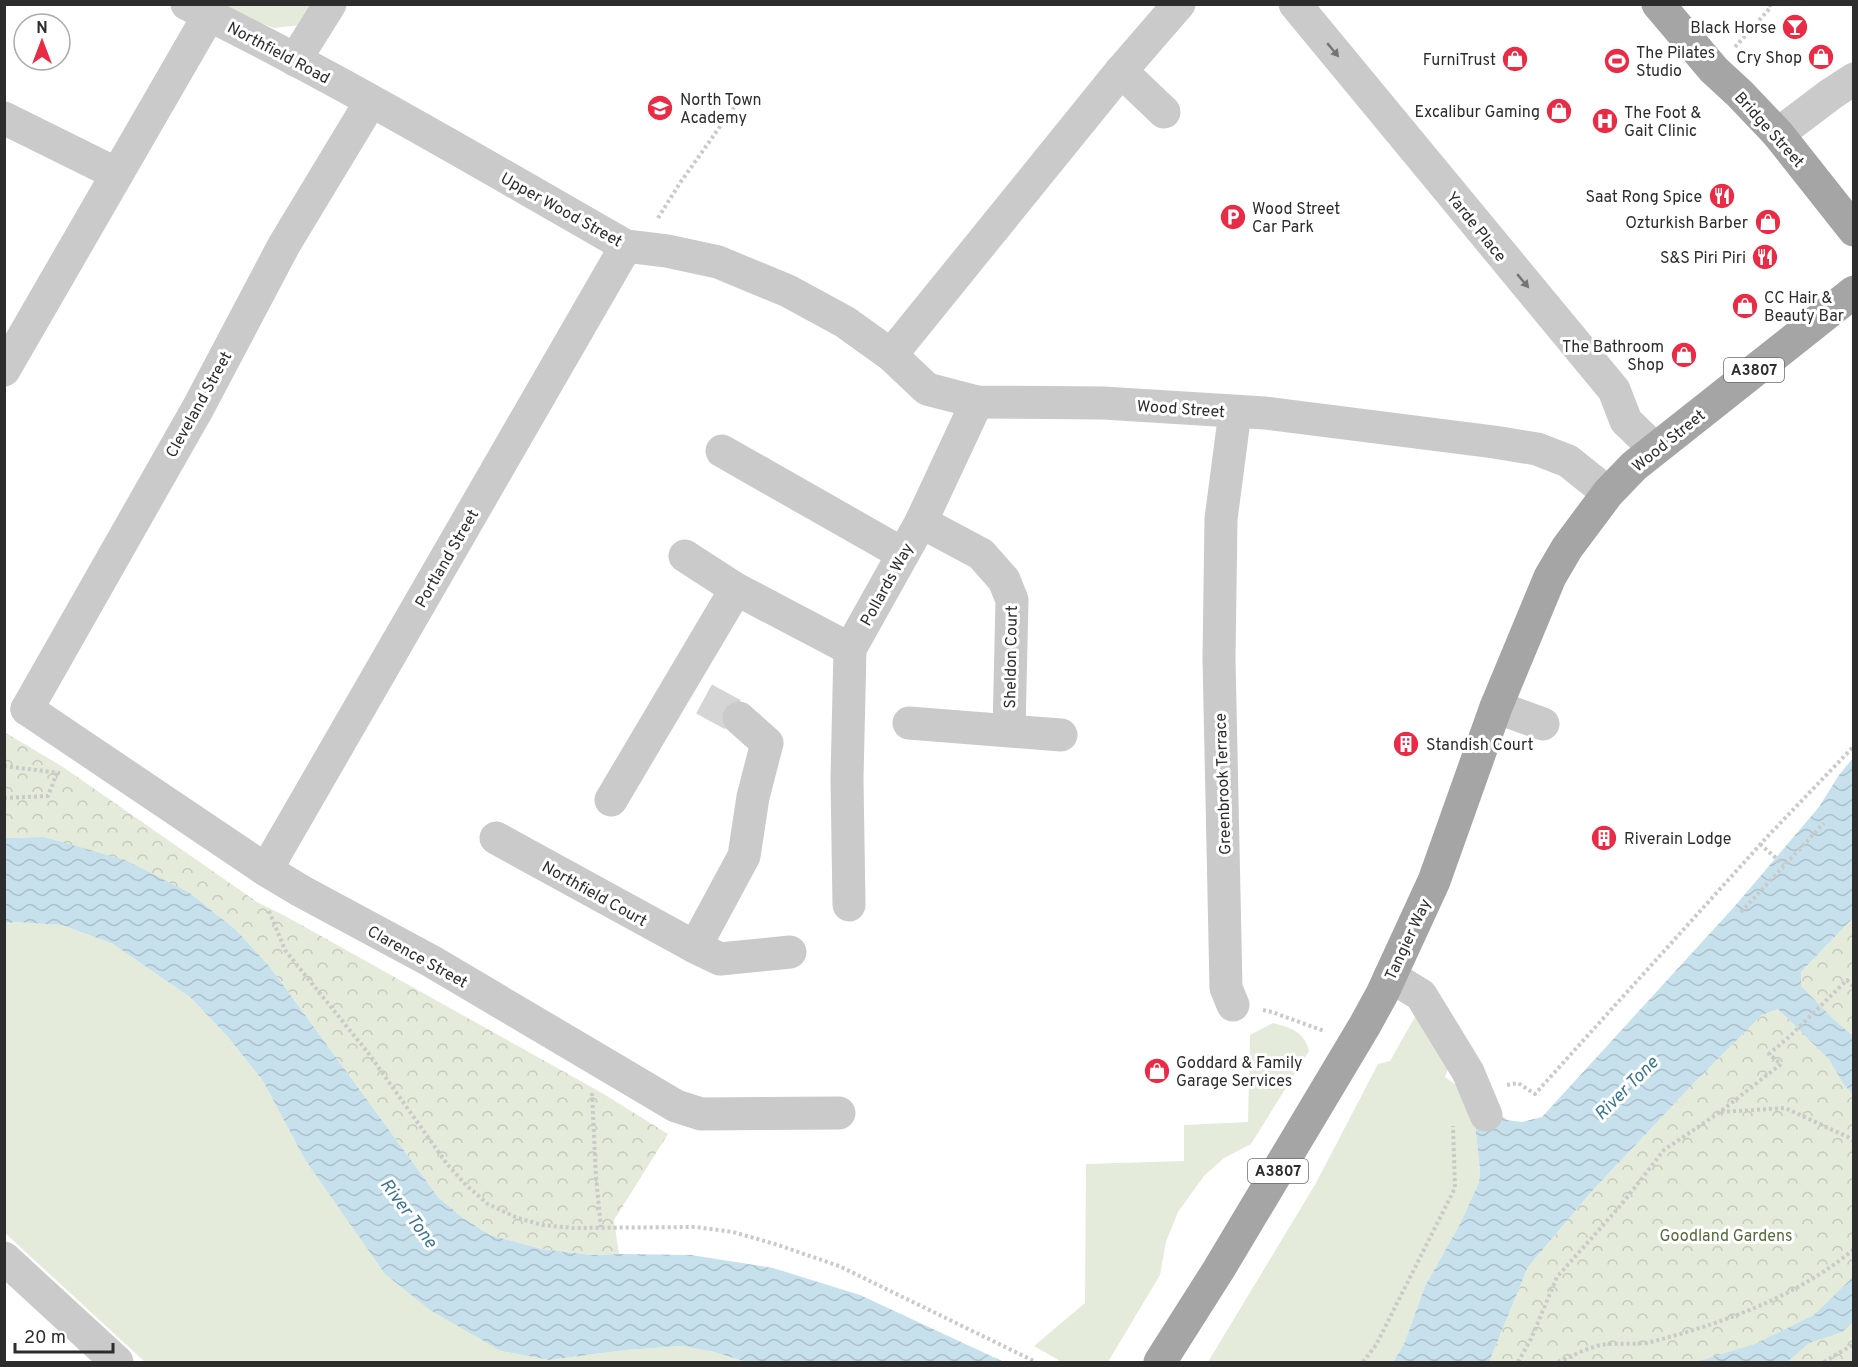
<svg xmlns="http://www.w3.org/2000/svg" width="1858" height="1367" viewBox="0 0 1858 1367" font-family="Overpass,sans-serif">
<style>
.grass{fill:#e5ebda}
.park{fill:url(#park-crowns)}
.water{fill:url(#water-waves)}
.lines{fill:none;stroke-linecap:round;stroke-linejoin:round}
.minor-tunnel{stroke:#d5d5d5;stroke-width:33;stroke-dasharray:33 16;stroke-linecap:butt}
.path{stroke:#cacaca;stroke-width:4;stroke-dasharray:3 3;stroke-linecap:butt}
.minor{stroke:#cacaca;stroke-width:33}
.major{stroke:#a5a5a5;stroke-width:33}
.oneway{fill:#747474}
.labels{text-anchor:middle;stroke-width:6;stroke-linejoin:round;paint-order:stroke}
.shield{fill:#fff;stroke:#6c6c6c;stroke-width:1.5}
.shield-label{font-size:15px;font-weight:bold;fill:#2d2d2d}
.poi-label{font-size:16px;fill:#2d2d2d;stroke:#fff;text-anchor:end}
.street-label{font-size:16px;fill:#2d2d2d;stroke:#fff}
.park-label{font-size:16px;fill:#536a3a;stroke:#fff}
.water-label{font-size:18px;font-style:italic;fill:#3a7591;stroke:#fff}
</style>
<defs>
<pattern id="park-crowns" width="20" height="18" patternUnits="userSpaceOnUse" patternTransform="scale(1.5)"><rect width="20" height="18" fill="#e5ebda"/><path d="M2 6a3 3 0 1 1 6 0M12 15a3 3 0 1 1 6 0" fill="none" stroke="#c5cabb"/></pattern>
<pattern id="water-waves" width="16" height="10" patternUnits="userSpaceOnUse" patternTransform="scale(1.5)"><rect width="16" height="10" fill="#c6e0ec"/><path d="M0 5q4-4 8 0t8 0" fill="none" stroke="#aac0cb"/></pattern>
</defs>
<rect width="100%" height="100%" fill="#fff"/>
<g class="grass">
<polygon points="219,5 312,5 301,25 273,28"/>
<polygon points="15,922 62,925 113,944 191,998 228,1037 263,1081 304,1158 501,1351 548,1360 626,1350 682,1346 714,1352 747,1362 145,1362 5,1233 4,925"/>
<polygon points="1416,1015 1452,1056 1445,1077 1469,1094 1475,1123 1480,1171 1479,1182 1460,1224 1425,1286 1404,1344 1393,1362 1208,1362 1316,1183 1378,1064 1390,1061"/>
<path d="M 1273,1023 C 1291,1028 1304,1031 1309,1051 L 1251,1144 L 1224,1158 L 1204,1176 L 1178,1212 L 1166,1242 L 1160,1275 L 1108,1362 L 1062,1362 L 1034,1346 L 1085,1303 L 1086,1164 L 1184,1161 L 1184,1125 L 1248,1122 L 1250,1035 Z"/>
</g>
<g class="park">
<polygon points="4,732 63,767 257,902 287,917 602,1093 668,1134 614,1220 619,1254 592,1255 542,1249 490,1235 463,1218 438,1197 270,967 236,930 190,893 44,837 5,838"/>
<polygon points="1853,918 1853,1361 1851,1362 1489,1362 1528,1267 1593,1190 1694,1083 1762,1015 1778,1009 1801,972"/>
</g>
<g class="water">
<polygon points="1853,758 1853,918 1801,972 1801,986 1833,1019 1853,1036 1853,1095 1843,1083 1829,1059 1778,1009 1762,1015 1694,1083 1593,1190 1528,1267 1489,1362 1393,1362 1404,1344 1425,1286 1460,1224 1479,1182 1480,1171 1475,1123 1494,1110 1507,1120 1522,1122 1542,1117 1734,907 1819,807 1839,775"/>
<polygon points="44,837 125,860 190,893 236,930 270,967 438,1197 463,1218 490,1235 542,1249 592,1255 619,1254 691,1255 773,1268 860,1295 1004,1362 747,1362 714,1352 682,1346 626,1350 549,1360 501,1351 430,1310 385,1274 304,1158 263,1081 228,1037 191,998 113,944 62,925 15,922 5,924 5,838"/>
<polygon points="1853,1277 1853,1322 1842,1332 1809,1343 1787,1362 1696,1362 1755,1344 1814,1315"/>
</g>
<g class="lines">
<polyline class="minor-tunnel" points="704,699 739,718"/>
<g class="path">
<polyline points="1735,47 1771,7 1770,4"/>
<polyline points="658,218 680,183 736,104"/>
<polyline points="4,766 60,773"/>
<polyline points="4,798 48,796 57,773"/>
<polyline points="1760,844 1784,865"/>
<polyline points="269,911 285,950 369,1054 447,1164 466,1185 488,1204 515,1217 542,1225 573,1228 696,1227 733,1232 775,1244 839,1266 1036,1362"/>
<polyline points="1741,912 1824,823"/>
<polyline points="1263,1010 1272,1012 1324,1031"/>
<polyline points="1507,1085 1518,1083 1535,1094 1767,837 1854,746"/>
<polyline points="592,1093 596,1177 601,1227"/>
<polyline points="1721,1112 1785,1108 1848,1137 1854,1141"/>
<polyline points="1363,1362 1376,1345 1455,1188 1453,1126"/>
<polyline points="1518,1362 1531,1339 1557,1277 1621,1205 1664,1150 1720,1112 1781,1064 1769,1054 1790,1036 1847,980 1854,987"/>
<path d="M 1558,1362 C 1571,1357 1586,1348 1601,1345 C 1618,1342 1638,1346 1655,1341 C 1726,1322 1798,1296 1854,1249"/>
<polyline points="1824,1362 1854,1344"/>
</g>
<g class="minor">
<path d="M 187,4 C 337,78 481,163 626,246 L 667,251 L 718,262 L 788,291 L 845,322 L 891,355 L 927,389 L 977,402 L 1103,403 L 1265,413 L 1494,442 L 1537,449 L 1568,461 L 1608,493"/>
<polyline points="1295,4 1614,390 1626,421 1655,449"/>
<polyline points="295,60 330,4"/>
<polyline points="1121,71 1164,112"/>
<polyline points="4,118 117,174"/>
<polyline points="1778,134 1831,94 1854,79"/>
<polyline points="891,355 1121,71 1179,4"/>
<polyline points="4,370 209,15"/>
<polyline points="722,451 903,554"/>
<polyline points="921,522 981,554 1004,580 1012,600 1009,730"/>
<polyline points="685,556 736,589 850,649"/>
<polyline points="1496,707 1543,724"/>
<polyline points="27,709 266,870 301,891 431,961 676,1106 701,1114 839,1113"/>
<polyline points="27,709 198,408 284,245 371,101"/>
<polyline points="909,723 1061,735"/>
<polyline points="611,800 736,589"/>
<polyline points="496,838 695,947 720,959 790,952"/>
<polyline points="266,870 626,246"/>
<polyline points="849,905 847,779 850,649 921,522 977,402"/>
<polyline points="695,947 744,856 753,797 767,743 739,718"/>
<polyline points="1390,976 1421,995 1468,1072 1486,1115"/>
<polyline points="1233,1005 1226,988 1219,658 1221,519 1235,412"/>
<polyline points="4,1258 117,1362"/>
</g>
<g class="major">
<polyline points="1658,4 1714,70 1740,94 1778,134 1854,230"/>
<polyline points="1160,1362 1219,1269 1365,1025 1382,994 1434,881 1496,707 1550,577 1567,548 1608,493 1634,466 1854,292"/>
</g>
</g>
<defs><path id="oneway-solid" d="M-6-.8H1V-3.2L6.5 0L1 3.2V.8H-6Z" transform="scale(1.5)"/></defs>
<g class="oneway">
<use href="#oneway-solid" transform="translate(1333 50) rotate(50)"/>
<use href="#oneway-solid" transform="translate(1523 281) rotate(50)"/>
</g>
<defs>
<g id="bar-disc" transform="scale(1.35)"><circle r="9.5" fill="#e92b45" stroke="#fff"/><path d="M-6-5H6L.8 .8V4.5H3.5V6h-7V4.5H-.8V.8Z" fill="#fff"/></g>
<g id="shop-disc" transform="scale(1.35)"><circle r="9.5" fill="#e92b45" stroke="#fff"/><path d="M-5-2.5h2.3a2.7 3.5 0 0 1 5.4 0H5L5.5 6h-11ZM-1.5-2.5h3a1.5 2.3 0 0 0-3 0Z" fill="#fff"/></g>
<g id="stadium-disc" transform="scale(1.35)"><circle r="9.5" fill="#e92b45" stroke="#fff"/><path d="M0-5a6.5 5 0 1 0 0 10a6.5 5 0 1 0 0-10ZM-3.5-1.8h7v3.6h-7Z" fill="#fff"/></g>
<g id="school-disc" transform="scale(1.35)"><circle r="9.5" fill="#e92b45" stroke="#fff"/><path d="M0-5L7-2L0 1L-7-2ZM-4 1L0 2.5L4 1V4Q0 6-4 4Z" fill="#fff"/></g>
<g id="hospital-disc" transform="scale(1.35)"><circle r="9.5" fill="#e92b45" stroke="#fff"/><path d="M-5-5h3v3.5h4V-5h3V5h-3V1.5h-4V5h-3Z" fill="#fff"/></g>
<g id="restaurant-disc" transform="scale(1.35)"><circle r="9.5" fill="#e92b45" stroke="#fff"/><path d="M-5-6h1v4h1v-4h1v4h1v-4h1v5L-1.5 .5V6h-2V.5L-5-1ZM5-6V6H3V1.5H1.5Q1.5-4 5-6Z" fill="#fff"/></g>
<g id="parking-disc" transform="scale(1.35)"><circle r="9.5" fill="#e92b45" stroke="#fff"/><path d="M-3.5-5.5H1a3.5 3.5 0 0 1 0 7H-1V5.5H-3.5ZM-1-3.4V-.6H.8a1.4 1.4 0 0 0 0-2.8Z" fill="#fff"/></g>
<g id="building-disc" transform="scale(1.35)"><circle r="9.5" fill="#e92b45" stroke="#fff"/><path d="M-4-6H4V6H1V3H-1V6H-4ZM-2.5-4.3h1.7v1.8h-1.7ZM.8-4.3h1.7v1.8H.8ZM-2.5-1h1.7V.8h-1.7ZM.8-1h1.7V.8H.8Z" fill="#fff"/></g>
</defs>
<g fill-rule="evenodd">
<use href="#bar-disc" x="1795" y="27"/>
<use href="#shop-disc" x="1821" y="57"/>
<use href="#shop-disc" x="1515" y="59"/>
<use href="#stadium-disc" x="1617" y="61"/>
<use href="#school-disc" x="660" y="108"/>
<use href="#shop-disc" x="1559" y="111"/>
<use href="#hospital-disc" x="1605" y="121"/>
<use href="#restaurant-disc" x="1722" y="196"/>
<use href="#parking-disc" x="1233" y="217"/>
<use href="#shop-disc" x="1768" y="222"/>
<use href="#restaurant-disc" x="1765" y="257"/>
<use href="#shop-disc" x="1745" y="306"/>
<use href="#shop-disc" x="1684" y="355"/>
<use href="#building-disc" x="1406" y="744"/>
<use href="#building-disc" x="1604" y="838"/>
<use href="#shop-disc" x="1157" y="1071"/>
</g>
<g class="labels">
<g class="shield">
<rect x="1724" y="358" width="60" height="24" rx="4.5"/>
<rect x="1248" y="1159" width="60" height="24" rx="4.5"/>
</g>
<g class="shield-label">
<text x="1754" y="375">A3807</text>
<text x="1278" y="1176">A3807</text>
</g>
<g class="poi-label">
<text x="1776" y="33">Black Horse</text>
<text x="1636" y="58" text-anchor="start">The Pilates<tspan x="1636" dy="18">Studio</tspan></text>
<text x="1802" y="63">Cry Shop</text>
<text x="1496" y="65">FurniTrust</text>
<text x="680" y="105" text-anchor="start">North Town<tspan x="680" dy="18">Academy</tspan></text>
<text x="1540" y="117">Excalibur Gaming</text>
<text x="1624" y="118" text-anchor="start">The Foot &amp;<tspan x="1624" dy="18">Gait Clinic</tspan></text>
<text x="1702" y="202">Saat Rong Spice</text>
<text x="1252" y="214" text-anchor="start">Wood Street<tspan x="1252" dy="18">Car Park</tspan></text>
<text x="1748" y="228">Ozturkish Barber</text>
<text x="1746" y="263">S&amp;S Piri Piri</text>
<text x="1764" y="303" text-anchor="start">CC Hair &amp;<tspan x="1764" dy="18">Beauty Bar</tspan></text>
<text x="1664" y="352">The Bathroom<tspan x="1664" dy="18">Shop</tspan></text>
<text x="1426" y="750" text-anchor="start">Standish Court</text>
<text x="1624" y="844" text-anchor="start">Riverain Lodge</text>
<text x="1176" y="1068" text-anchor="start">Goddard &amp; Family<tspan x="1176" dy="18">Garage Services</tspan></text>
</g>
<g class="street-label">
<text transform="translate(279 52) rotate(28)" y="6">Northfield Road</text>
<text transform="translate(1770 129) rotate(48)" y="6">Bridge Street</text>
<text transform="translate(562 209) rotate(29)" y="6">Upper Wood Street</text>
<text transform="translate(1477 226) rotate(51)" y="6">Yarde Place</text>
<text transform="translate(198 404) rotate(-61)" y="6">Cleveland Street</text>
<text transform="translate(1181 408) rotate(4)" y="6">Wood Street</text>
<text transform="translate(1668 440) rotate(-39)" y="6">Wood Street</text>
<text transform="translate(446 558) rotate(-60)" y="6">Portland Street</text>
<text transform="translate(886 584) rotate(-61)" y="6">Pollards Way</text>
<text transform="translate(1010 657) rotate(-89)" y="6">Sheldon Court</text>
<text transform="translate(1222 784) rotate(-92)" y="6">Greenbrook Terrace</text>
<text transform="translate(595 893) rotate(29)" y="6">Northfield Court</text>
<text transform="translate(1407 939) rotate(-65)" y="6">Tangier Way</text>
<text transform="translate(418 956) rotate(29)" y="6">Clarence Street</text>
</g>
<g class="park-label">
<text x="1726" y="1241">Goodland Gardens</text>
</g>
<g class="water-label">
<text transform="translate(1626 1088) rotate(-45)" y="6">River Tone</text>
<text transform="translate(409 1213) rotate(53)" y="6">River Tone</text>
</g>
</g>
<rect width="1858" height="1367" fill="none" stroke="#2d2d2d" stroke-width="12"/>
<g transform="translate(42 42)"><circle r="28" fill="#ffffff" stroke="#ababab" stroke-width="1.5"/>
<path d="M0-4.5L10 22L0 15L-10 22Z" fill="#e92b45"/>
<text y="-9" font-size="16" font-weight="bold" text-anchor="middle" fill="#2d2d2d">N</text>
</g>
<path d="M15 1343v9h98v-9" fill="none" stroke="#2d2d2d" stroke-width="3"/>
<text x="24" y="1343" font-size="18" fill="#2d2d2d" stroke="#ffffff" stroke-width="4.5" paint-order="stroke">20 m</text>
</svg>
